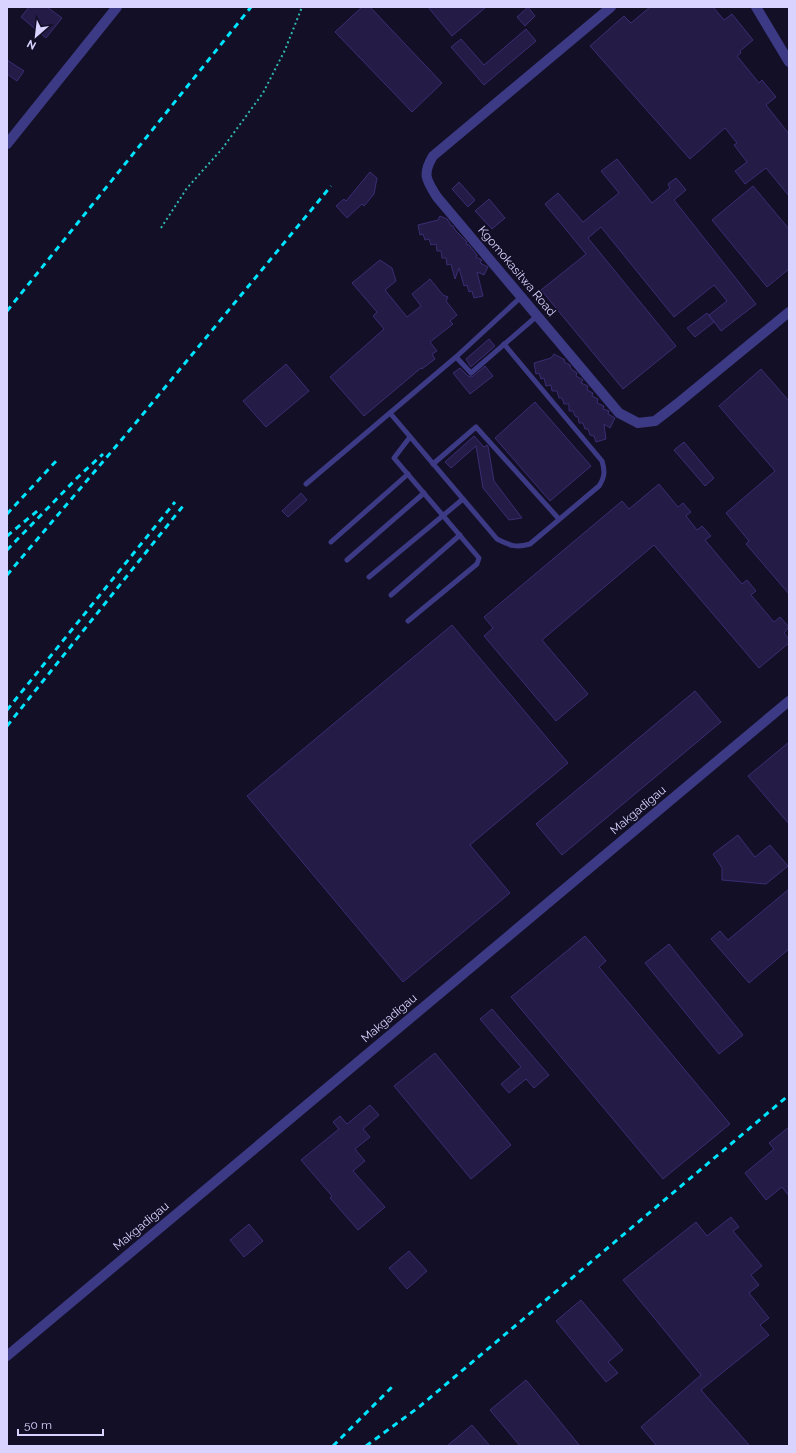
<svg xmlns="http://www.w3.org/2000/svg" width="796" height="1453" viewBox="0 0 796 1453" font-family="Raleway,sans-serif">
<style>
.building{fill:#241b47;stroke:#3b2d73}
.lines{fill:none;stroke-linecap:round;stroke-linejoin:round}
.path{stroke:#2fb8b0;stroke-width:2;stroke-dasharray:2 3;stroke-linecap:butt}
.service{stroke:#3d3a85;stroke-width:5}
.minor{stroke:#3d3a85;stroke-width:10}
.rail{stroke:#00e5ff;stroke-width:3;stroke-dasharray:6 5;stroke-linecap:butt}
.labels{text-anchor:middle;stroke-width:3.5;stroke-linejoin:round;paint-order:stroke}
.street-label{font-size:12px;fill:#d9d4ff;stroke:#130f26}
</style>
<rect width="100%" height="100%" fill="#130f26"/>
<g class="building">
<polygon points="29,7 47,7 62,18 46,38 21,17"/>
<polygon points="362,7 370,7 442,83 412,112 335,32"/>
<polygon points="428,7 486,7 452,36"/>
<polygon points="528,7 535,16 525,26 517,17"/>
<polygon points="650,7 713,7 724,20 732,14 753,40 740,51 741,53 737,56 759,83 762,80 776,97 766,105 789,134 789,196 766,168 745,184 735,171 747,162 734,145 737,143 725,128 690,159 590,46 624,16 631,23"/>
<polygon points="526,29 536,41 484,85 451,47 461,39 484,65"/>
<polygon points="7,60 24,71 17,81 7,74"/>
<polygon points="617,159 652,203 670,188 668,184 676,178 686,190 674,200 756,304 721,331 709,315 727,301 714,285 674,317 601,227 588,238 676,346 623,389 541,290 586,254 545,204 558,193 583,222 619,193 601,171"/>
<polygon points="370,172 377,178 374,194 364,206 362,204 347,218 336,206 344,199 346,201"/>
<polygon points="459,182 475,200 468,207 452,189"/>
<polygon points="753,186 789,229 789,269 767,287 712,220"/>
<polygon points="489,199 505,218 492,229 475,211"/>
<polygon points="440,216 447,219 450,223 450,225 453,226 455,230 467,242 466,244 469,245 477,255 476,257 482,260 480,263 488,267 484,275 477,272 483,296 474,298 472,291 469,292 467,285 464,286 459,268 455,279 451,264 447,265 446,258 442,258 441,251 437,251 436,244 431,245 429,239 425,240 423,234 420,235 418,225 438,220"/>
<polygon points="380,260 392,268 396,281 385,290 407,317 421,306 412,294 430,279 443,295 448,297 446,301 457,315 450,321 453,324 430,342 437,351 432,354 435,359 422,369 421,368 364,416 330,377 384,329 373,316 377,312 352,283"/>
<polygon points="707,313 714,322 695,337 687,328"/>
<polygon points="489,339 495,346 471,367 466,359"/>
<polygon points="554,354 565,360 564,362 570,365 571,369 577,373 576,376 583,380 581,383 588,386 587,390 593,393 592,396 598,399 597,403 604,406 603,409 609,411 608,414 615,418 610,428 604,424 606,439 596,442 594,436 590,435 588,429 585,429 583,423 579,423 578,417 575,416 573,411 569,411 569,404 564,404 562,398 559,398 557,391 552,391 551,385 546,386 544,378 541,379 539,373 536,374 534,363 551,358"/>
<polygon points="286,364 309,391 266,427 243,401"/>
<polygon points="485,366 493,376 470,394 453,373 460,368 468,376 472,377"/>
<polygon points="761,369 789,401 789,594 746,544 749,541 726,513 775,471 719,406"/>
<polygon points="535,402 591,466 550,501 495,438"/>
<polygon points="474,436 484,447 487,445 488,446 494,481 522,518 509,520 483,488 476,446 451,468 445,462"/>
<polygon points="684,442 714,478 705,486 674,450"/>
<polygon points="659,484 678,507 683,503 691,512 686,516 697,530 702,526 711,536 705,540 742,584 747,580 756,591 751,595 774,622 780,617 789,627 784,633 789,639 789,643 759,668 654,545 542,640 588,694 556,721 484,636 493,628 484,617 622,501 629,509"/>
<polygon points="301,493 307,500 288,517 282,511"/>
<polygon points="452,625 568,763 470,845 510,893 403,982 247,796"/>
<polygon points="695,691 721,722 562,855 536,824"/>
<polygon points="789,742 789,824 748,776"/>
<polygon points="738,835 755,857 770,845 788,866 766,884 722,880 722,868 713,854"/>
<polygon points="789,889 789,949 749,983 711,939 720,931 728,940"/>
<polygon points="585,936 606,961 599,967 730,1124 663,1179 511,997"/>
<polygon points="669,944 743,1035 719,1054 645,963"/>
<polygon points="492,1009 549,1075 534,1088 526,1079 509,1093 501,1084 521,1067 480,1019"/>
<polygon points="435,1053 511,1145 471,1179 394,1086"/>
<polygon points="370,1105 379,1115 363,1129 370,1137 355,1149 365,1161 353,1171 385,1207 358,1230 330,1198 332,1196 301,1160 339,1129 333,1122 340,1116 347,1124"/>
<polygon points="789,1127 789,1196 782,1187 766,1200 745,1173 774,1149 769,1143"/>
<polygon points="731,1217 739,1227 733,1231 762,1266 751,1275 759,1285 749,1293 769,1318 760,1325 769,1335 701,1390 750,1446 657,1446 641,1427 701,1375 623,1280 696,1222 707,1236"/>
<polygon points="249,1224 263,1241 244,1257 230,1240"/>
<polygon points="409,1251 427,1271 407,1289 389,1268"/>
<polygon points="581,1300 623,1350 608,1362 618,1373 606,1382 556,1321"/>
<polygon points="526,1380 580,1446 520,1446 490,1410"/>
<polygon points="472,1425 490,1446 447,1446"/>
</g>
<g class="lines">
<polyline class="path" points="161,228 187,188 222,149 263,93 285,50 302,7"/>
<g class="service">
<polyline points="456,357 471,373 537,316"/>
<path d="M 390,413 L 497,539 C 511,546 516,548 530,544 L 599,486 C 605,477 605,471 602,461 L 504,344"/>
<polyline points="433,464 476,427 559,519"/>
<polyline points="306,484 456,357 521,297"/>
<polyline points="331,542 408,474"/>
<polyline points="347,560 424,493"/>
<polyline points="369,577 463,499"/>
<polyline points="391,595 460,535"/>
<polyline points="408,621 477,564 479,558 394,458 410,437"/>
</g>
<g class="minor">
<path d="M 611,7 L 433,156 C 422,174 426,180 437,197 L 619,413 L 638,423 L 655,421 L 677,404 L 789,312"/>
<polyline points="756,7 789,62"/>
<polyline points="7,144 117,7"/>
<polyline points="7,1356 789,701"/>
</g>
<g class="rail">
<polyline points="7,311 251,7"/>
<polyline points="7,514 58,459"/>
<polyline points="7,536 41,508"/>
<polyline points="7,550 78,477 103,454"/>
<polyline points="7,575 134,425 331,186"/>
<polyline points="7,710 175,502"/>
<polyline points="7,726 183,506"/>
<polyline points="333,1446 395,1384"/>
<polyline points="366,1446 419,1407 789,1095"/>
</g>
</g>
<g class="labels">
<g class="street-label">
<text transform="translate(517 271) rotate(50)" y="4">Kgomokasitwa Road</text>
<text transform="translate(638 810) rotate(-40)" y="4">Makgadigau</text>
<text transform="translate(389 1018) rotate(-40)" y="4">Makgadigau</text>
<text transform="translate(141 1226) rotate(-40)" y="4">Makgadigau</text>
</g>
</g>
<rect width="796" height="1453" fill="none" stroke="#d9d4ff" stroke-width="16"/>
<g transform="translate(36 36) rotate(208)" stroke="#130f26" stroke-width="3" paint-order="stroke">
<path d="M0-3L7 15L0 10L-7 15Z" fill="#d9d4ff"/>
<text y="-6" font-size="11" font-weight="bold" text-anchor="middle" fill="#d9d4ff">N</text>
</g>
<path d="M18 1429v6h85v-6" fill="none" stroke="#d9d4ff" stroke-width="2"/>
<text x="24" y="1429" font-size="12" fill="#d9d4ff" stroke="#130f26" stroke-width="3" paint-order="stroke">50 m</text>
</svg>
